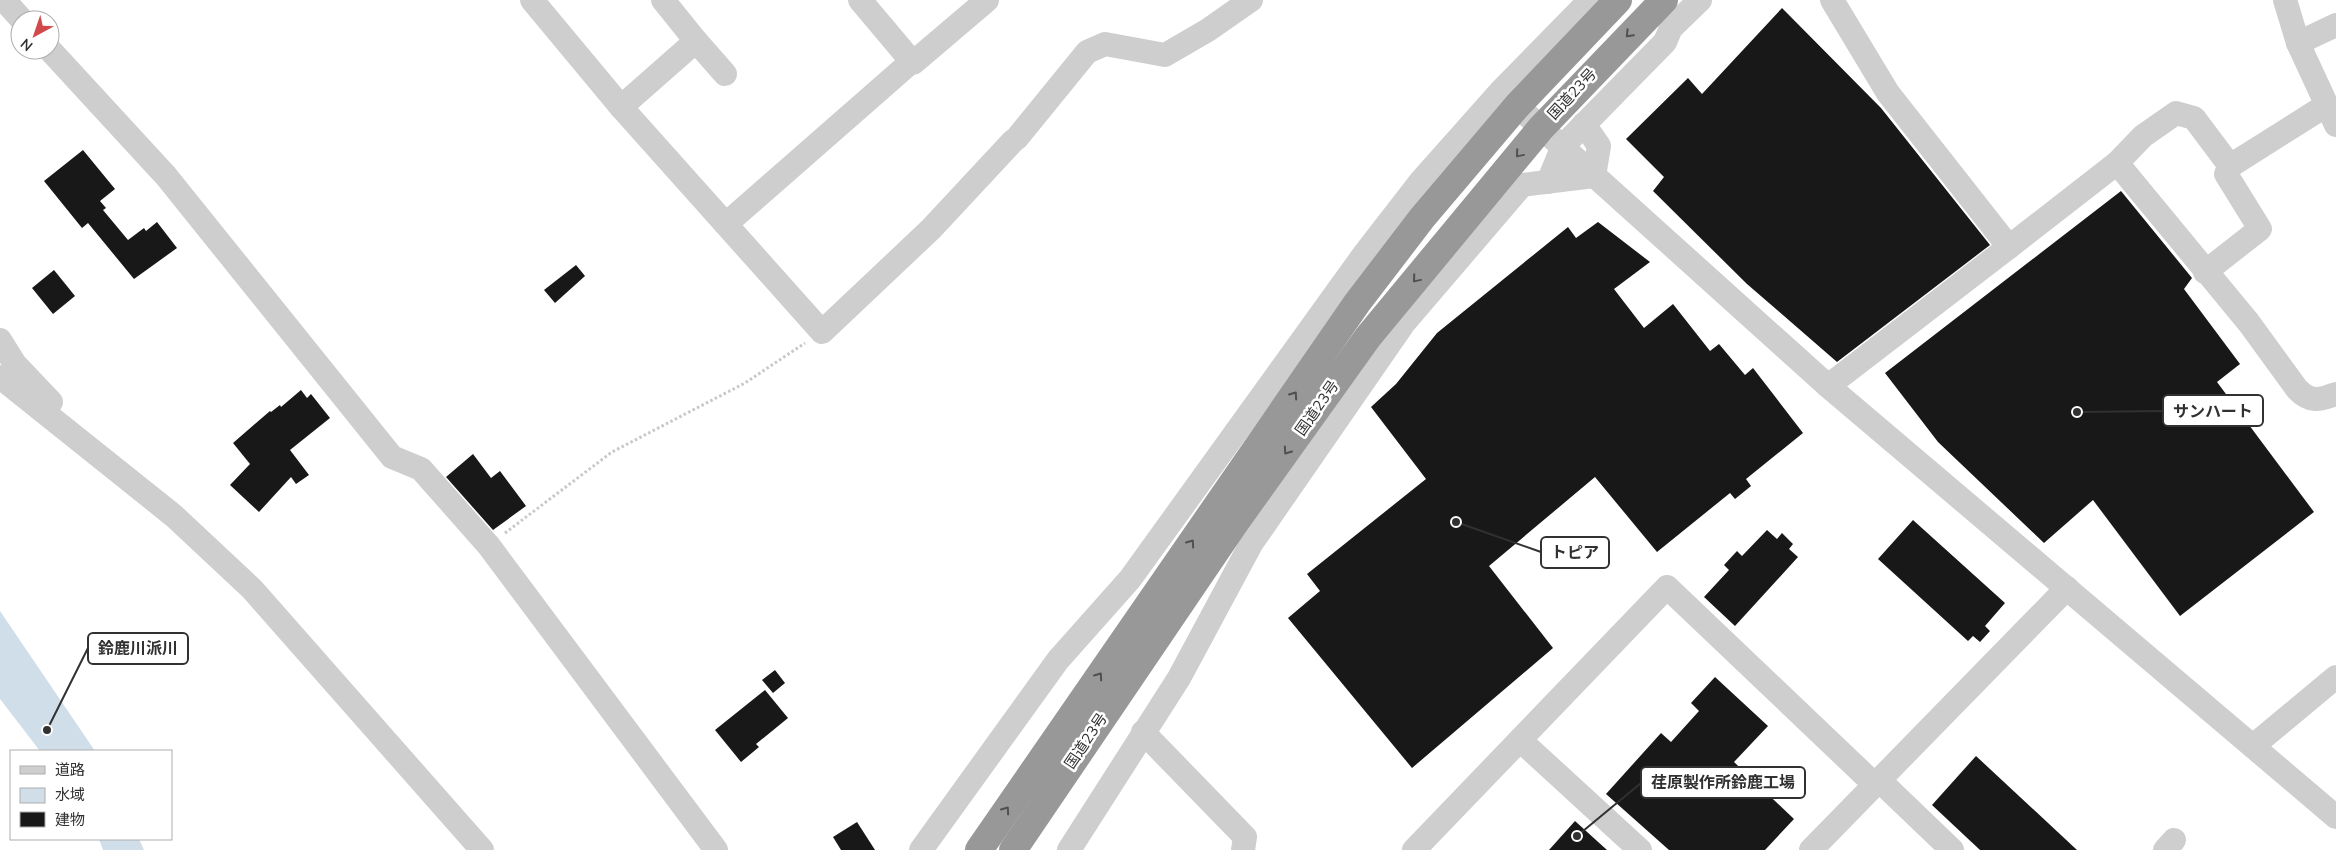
<svg xmlns="http://www.w3.org/2000/svg" width="2336" height="850" viewBox="0 0 2336 850" font-family="'Nunito Sans','Noto Sans JP',sans-serif">
<style>
.water{fill:#d0dee9}
.building{fill:#181818}
.lines{fill:none;stroke-linecap:round;stroke-linejoin:round}
.path{stroke:#c8c8c8;stroke-width:3;stroke-dasharray:2.5 2.5;stroke-linecap:butt}
.minor{stroke:#cecece;stroke-width:24}
.highway{stroke:#989898;stroke-width:28}
.oneway{stroke:#505050}
.labels{text-anchor:middle;stroke-width:5;stroke-linejoin:round;paint-order:stroke}
.street-label{font-size:15px;fill:#313131;stroke:#fff}
.leader{fill:none;stroke:#313131;stroke-width:2}
.callout-dot{fill:#313131;stroke:#fff;stroke-width:2}
.callout{fill:#fff;stroke:#313131;stroke-width:2}
.callout-label{font-size:16px;text-anchor:middle;font-weight:bold;fill:#313131}
</style>
<rect width="100%" height="100%" fill="#fff"/>
<g class="water">
<polygon points="0,611 95,751 40,751 0,699"/>
<polygon points="99,839 139,839 144,850 103,850"/>
</g>
<g class="building">
<polygon points="1782,8 1881,108 1990,245 1837,362 1747,284 1653,191 1664,177 1626,139 1688,78 1702,94"/>
<polygon points="83,150 115,189 100,201 106,208 103,210 128,240 144,228 146,231 157,222 177,248 134,279 88,223 82,228 44,181"/>
<polygon points="2121,191 2192,278 2184,289 2240,364 2217,382 2314,512 2180,616 2093,500 2044,543 1938,442 1885,373"/>
<polygon points="1598,222 1650,262 1614,289 1644,328 1673,304 1710,351 1719,344 1745,375 1753,368 1803,433 1746,479 1751,486 1735,499 1730,493 1657,552 1595,477 1489,566 1553,648 1412,768 1288,618 1320,591 1307,574 1426,479 1371,407 1396,384 1437,333 1568,227 1576,238"/>
<polygon points="576,265 585,276 555,303 544,290"/>
<polygon points="54,270 75,296 53,314 32,288"/>
<polygon points="301,390 307,398 311,394 330,418 290,450 309,475 296,484 291,477 259,512 230,485 250,464 233,443 270,411 271,412 280,405 281,407"/>
<polygon points="473,454 491,478 500,471 526,506 493,530 446,477"/>
<polygon points="1913,520 2005,603 1985,626 1990,631 1980,642 1973,636 1968,641 1878,559"/>
<polygon points="1767,530 1777,539 1782,533 1793,544 1789,549 1798,557 1735,626 1704,597 1729,570 1724,565 1737,551 1742,556"/>
<polygon points="775,670 785,683 773,693 762,680"/>
<polygon points="1715,677 1768,726 1734,762 1794,819 1765,850 1669,850 1606,794 1661,733 1671,742 1699,711 1691,703"/>
<polygon points="765,690 788,718 756,744 759,747 741,762 715,730"/>
<polygon points="1976,756 2077,850 1980,850 1932,805"/>
<polygon points="1575,821 1607,850 1549,850"/>
<polygon points="857,822 875,850 841,850 833,837"/>
</g>
<g class="lines">
<polyline class="path" points="505,533 612,452 745,383 805,343"/>
<g class="minor">
<polyline points="4,0 22,20"/>
<polyline points="532,0 621,107 822,332 931,229 1013,141 1017,138 1087,52 1105,44 1165,55 1208,30 1251,0"/>
<polyline points="663,0 696,41"/>
<polyline points="860,0 913,63 987,0"/>
<polyline points="1832,0 1888,93 2009,247"/>
<polyline points="2285,0 2298,43 2336,125"/>
<polyline points="2298,43 2336,25"/>
<polyline points="50,50 166,176 392,457 421,469 489,546 716,850"/>
<polyline points="1517,106 1828,386 2336,817"/>
<polyline points="621,107 696,41 725,74"/>
<polyline points="1584,124 1599,146 1594,176"/>
<path d="M 2117,163 L 2249,323 L 2297,389 C 2310,403 2320,400 2336,394"/>
<polyline points="1548,182 1563,146 1665,42 1671,28 1700,0"/>
<polyline points="726,224 911,62"/>
<polyline points="2205,272 2260,229 2226,174 2230,166"/>
<polyline points="0,340 15,364 51,402"/>
<polyline points="0,377 174,516 252,589 482,850"/>
<polyline points="1828,386 2009,247 2117,163 2143,136 2176,113 2194,118 2230,166 2325,106"/>
<polyline points="1143,732 1245,837 1243,850"/>
<polyline points="1520,740 1640,850"/>
<polyline points="2253,746 2336,677"/>
<polyline points="1879,780 1952,850"/>
<polyline points="921,850 1058,660 1130,579 1365,253 1420,182 1500,92 1590,0"/>
<polyline points="1069,850 1179,678 1251,544 1404,323 1522,185 1594,176"/>
<polyline points="1414,850 1667,587 1874,784"/>
<polyline points="1811,850 2067,588"/>
<polyline points="2165,850 2174,840"/>
</g>
<g class="highway">
<polyline points="979,850 1357,303 1422,218 1517,106 1618,0"/>
<polyline points="1013,850 1237,520 1368,337 1541,128 1664,0"/>
</g>
</g>
<defs><path id="oneway-chevron" d="M-2-3.5L2.5 0L-2 3.5" fill="none" stroke-width="1.6" stroke-linecap="round" stroke-linejoin="round" transform="scale(1.25)"/></defs>
<g class="oneway">
<use href="#oneway-chevron" transform="translate(1629 34) rotate(134)"/>
<use href="#oneway-chevron" transform="translate(1519 154) rotate(130)"/>
<use href="#oneway-chevron" transform="translate(1416 279) rotate(130)"/>
<use href="#oneway-chevron" transform="translate(1294 395) rotate(-55)"/>
<use href="#oneway-chevron" transform="translate(1287 451) rotate(125)"/>
<use href="#oneway-chevron" transform="translate(1191 543) rotate(-55)"/>
<use href="#oneway-chevron" transform="translate(1099 676) rotate(-55)"/>
<use href="#oneway-chevron" transform="translate(1006 810) rotate(-55)"/>
</g>
<g class="labels">
<g class="street-label">
<text transform="translate(1572 94) rotate(-47)" y="5">国道23号</text>
<text transform="translate(1317 408) rotate(-55)" y="5">国道23号</text>
<text transform="translate(1086 741) rotate(-56)" y="5">国道23号</text>
</g>
</g>
<path class="leader" d="M2077 412L2163 411M1456 522L1541 552M47 730L88 648M1577 836L1641 783"/>
<g class="callout-dot">
<circle cx="2077" cy="412" r="5"/>
<circle cx="1456" cy="522" r="5"/>
<circle cx="47" cy="730" r="5"/>
<circle cx="1577" cy="836" r="5"/>
</g>
<g class="callout">
<rect x="2163" y="395" width="100" height="31" rx="5"/>
<rect x="1541" y="537" width="68" height="31" rx="5"/>
<rect x="88" y="633" width="100" height="31" rx="5"/>
<rect x="1641" y="767" width="164" height="31" rx="5"/>
</g>
<g class="callout-label">
<text x="2213" y="417">サンハート</text>
<text x="1575" y="558">トピア</text>
<text x="138" y="654">鈴鹿川派川</text>
<text x="1723" y="788">荏原製作所鈴鹿工場</text>
</g>
<rect x="10" y="750" width="162" height="90" fill="#ffffff" stroke="#adadad"/>
<rect x="20" y="766" width="25" height="8" fill="#cecece" stroke="#adadad"/>
<text x="55" y="775" font-size="15" fill="#313131">道路</text>
<rect x="20" y="788" width="25" height="15" fill="#d0dee9" stroke="#adadad"/>
<text x="55" y="800" font-size="15" fill="#313131">水域</text>
<rect x="20" y="812" width="25" height="15" fill="#181818" stroke="#adadad"/>
<text x="55" y="825" font-size="15" fill="#313131">建物</text>
<g transform="translate(35 35) rotate(220)"><circle r="24" fill="#ffffff" stroke="#adadad"/>
<path d="M0-4L9 19L0 12L-9 19Z" fill="#d2494b"/>
<text y="-8" font-size="14" font-weight="bold" text-anchor="middle" fill="#313131">N</text>
</g>
</svg>
